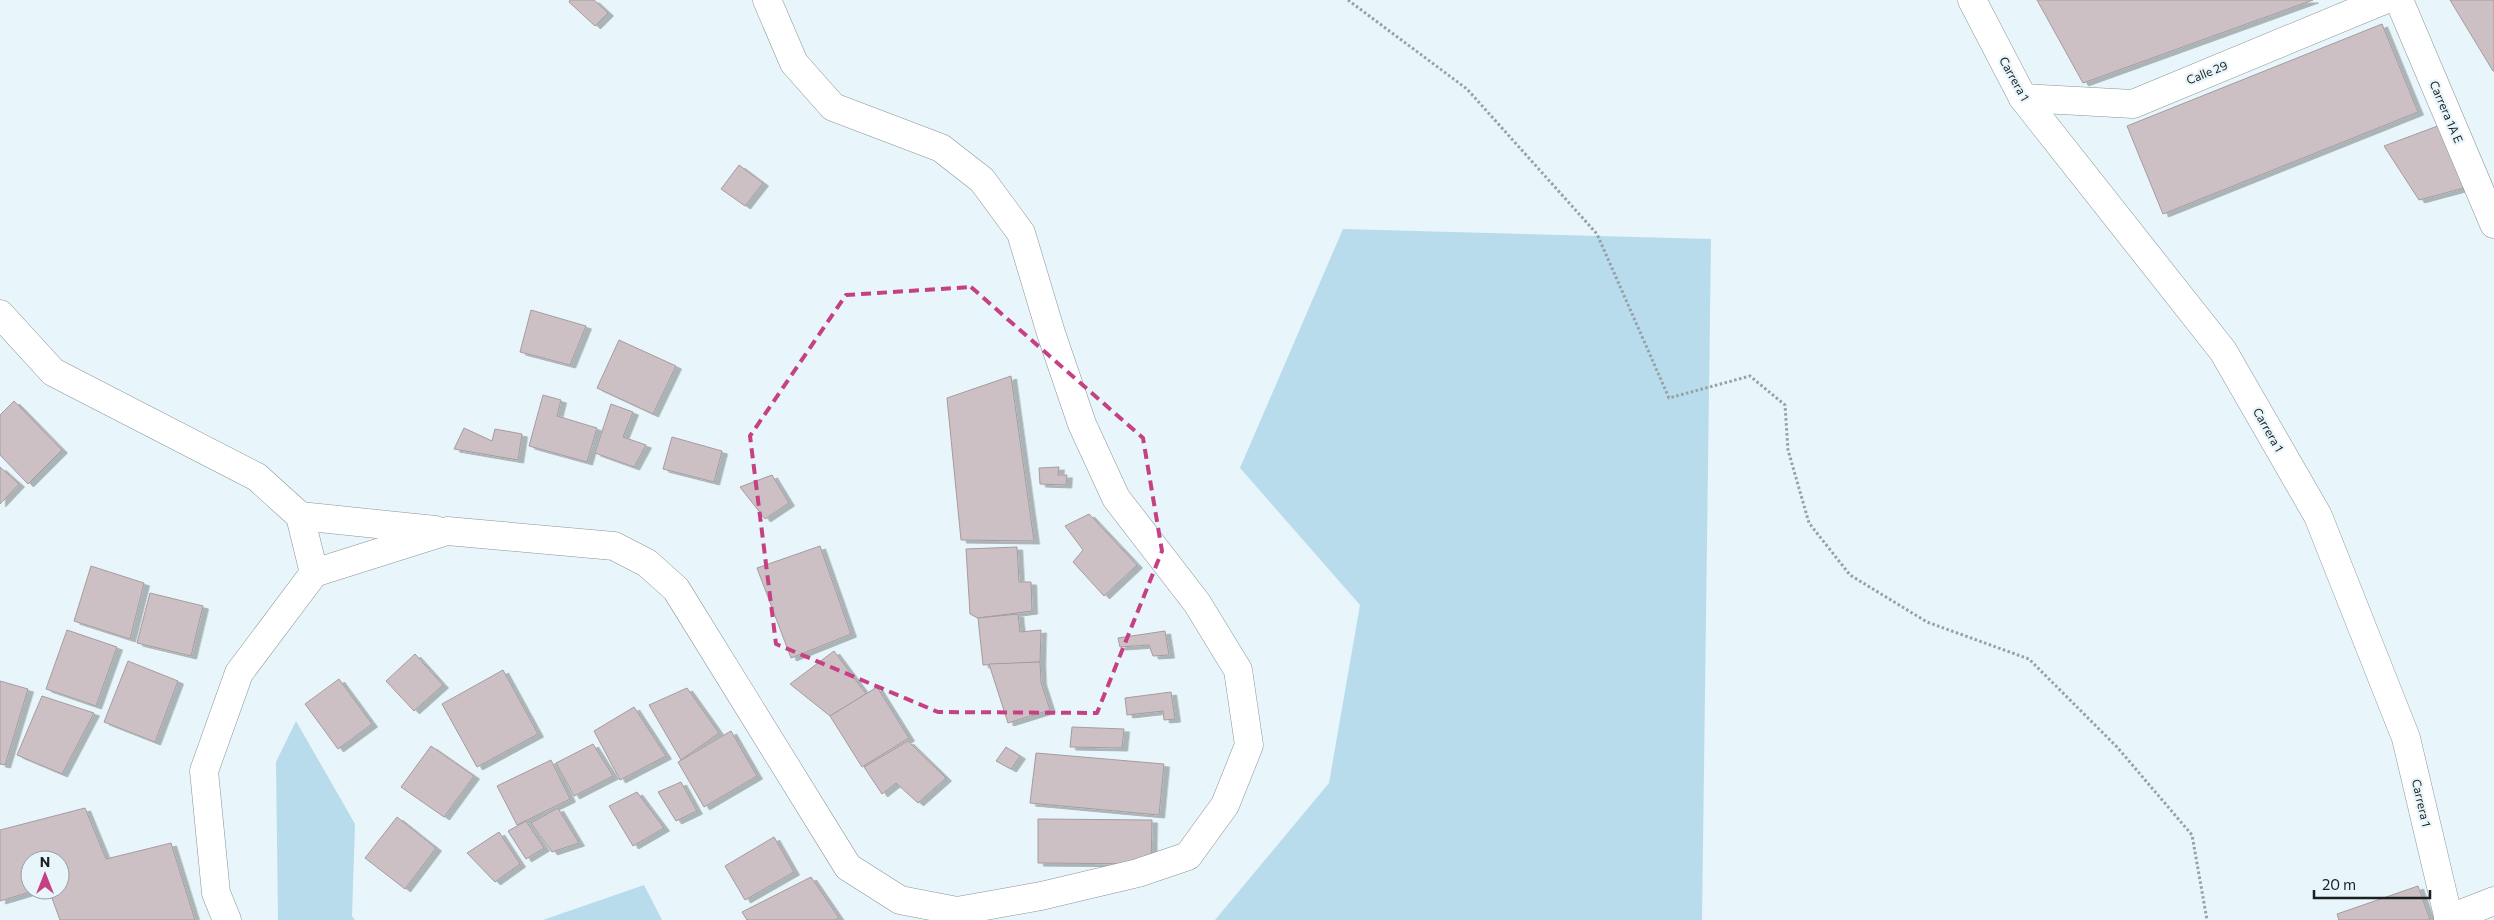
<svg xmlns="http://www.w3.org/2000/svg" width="2494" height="920" viewBox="0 0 2494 920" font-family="Commissioner,sans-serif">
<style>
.green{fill:#b8dceb}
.building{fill:#cdc0c5;stroke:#a69b9f;filter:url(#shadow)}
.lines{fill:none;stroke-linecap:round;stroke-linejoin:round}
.minor-casing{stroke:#8a959a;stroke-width:29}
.path{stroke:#97a1a5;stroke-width:3;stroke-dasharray:2.5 2.5;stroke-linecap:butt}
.minor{stroke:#fff;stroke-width:28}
.marked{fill:none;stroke:#c64184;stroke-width:4;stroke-dasharray:10 6;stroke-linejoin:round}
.labels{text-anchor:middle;stroke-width:4.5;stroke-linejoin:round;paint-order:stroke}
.street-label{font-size:12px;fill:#1b2022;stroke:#e8f5fa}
</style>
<defs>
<filter id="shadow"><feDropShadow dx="5.5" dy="3" stdDeviation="0" flood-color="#0004"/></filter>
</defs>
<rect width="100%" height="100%" fill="#e8f5fa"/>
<g class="green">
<polygon points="1343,229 1711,239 1702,920 1215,920 1329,783 1360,605 1240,468"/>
<polygon points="296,721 355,824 352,916 355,920 278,920 276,762"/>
<polygon points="644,885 662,920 543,920"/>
</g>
<g class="building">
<polygon points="570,0 594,0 608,13 595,26 569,2"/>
<polygon points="2037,0 2313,0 2083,83"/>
<polygon points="2450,0 2494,0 2494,71 2493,71"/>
<polygon points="2382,24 2418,112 2163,214 2127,126"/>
<polygon points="2443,124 2475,185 2419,200 2384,146"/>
<polygon points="739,165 763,183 745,206 721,189"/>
<polygon points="531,310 586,326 570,365 520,352"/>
<polygon points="619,340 676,366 653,414 597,388"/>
<polygon points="1011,376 1034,541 961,540 947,398"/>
<polygon points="543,395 561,400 557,416 597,428 587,462 529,446"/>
<polygon points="14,401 62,450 28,484 0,455 0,415"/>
<polygon points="611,404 633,412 623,437 646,445 634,467 595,453"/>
<polygon points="464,428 492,441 495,429 522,434 518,460 454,449"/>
<polygon points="672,437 722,451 714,482 663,469"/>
<polygon points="0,467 19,484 0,504"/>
<polygon points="1059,467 1058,475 1067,475 1066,485 1040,484 1039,468"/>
<polygon points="772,475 789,503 765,519 740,487"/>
<polygon points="1089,514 1137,565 1104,596 1073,562 1083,550 1065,526"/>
<polygon points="820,546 851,634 791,658 757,568"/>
<polygon points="1017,547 1019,582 1031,582 1032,611 978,618 970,614 966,549"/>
<polygon points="91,566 144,583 130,639 74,621"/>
<polygon points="150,593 203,606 191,656 137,643"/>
<polygon points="1018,614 1020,632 1041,630 1040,662 983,665 978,618"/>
<polygon points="67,630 117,647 96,706 46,689"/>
<polygon points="1165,631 1169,655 1153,656 1149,645 1120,647 1118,638"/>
<polygon points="834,651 866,694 830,716 790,684"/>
<polygon points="415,654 443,685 414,711 386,681"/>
<polygon points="128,661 178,681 155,742 104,722"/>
<polygon points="1040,662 1041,682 1050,710 1008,723 989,664"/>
<polygon points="503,670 538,734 477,767 442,704"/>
<polygon points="339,679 372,724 338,749 305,704"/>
<polygon points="0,681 28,689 5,765 0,764"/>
<polygon points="877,687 909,738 862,767 830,716"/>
<polygon points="687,688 719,733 681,760 649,705"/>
<polygon points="1171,692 1175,719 1164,720 1163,711 1127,715 1125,698"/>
<polygon points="42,696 94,713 62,774 17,755"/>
<polygon points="634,707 666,756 620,780 594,731"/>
<polygon points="1072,727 1124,729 1122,748 1070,747"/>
<polygon points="731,731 757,776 704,807 678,762"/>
<polygon points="908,741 946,778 918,803 896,783 882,794 864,767"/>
<polygon points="593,744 613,776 574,796 556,763"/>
<polygon points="431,746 474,776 444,817 401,787"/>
<polygon points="1006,747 1020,756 1011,769 996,761"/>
<polygon points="1036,753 1164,764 1159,815 1030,803"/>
<polygon points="551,760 570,799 517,825 497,786"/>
<polygon points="681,782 697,811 676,821 658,792"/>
<polygon points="637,792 664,828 633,846 609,806"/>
<polygon points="85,808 106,859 171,843 195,920 60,920 49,890 60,890 60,860 30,860 30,890 37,890 0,901 0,830"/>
<polygon points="558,808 579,843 552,852 531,823"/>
<polygon points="397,817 436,848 405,889 365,858"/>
<polygon points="1038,819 1152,820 1151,864 1038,863"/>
<polygon points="526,821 544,848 526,859 508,831"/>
<polygon points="499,832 520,864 495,882 467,853"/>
<polygon points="774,837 794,872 745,900 725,866"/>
<polygon points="811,877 839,918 835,920 747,920 742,912"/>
<polygon points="2418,886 2430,920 2339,920 2337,914"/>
</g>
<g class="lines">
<g class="minor-casing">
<g id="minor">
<polyline points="1972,0 2023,98 2223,351 2318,516 2406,738 2449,920"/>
<polyline points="2399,0 2494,224"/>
<polyline points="2023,98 2133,104 2384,0"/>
<polyline points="0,314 53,372 257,477 300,516 314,573 239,673 204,771 216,893 227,920"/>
<polyline points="300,516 435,530"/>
<polyline points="314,573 447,531 614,546 647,563 676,589 848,867 900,900 957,911 1041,896 1138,873 1188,856 1225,805 1249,745 1238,670 1197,603 1116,498 1082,424 1051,333 1021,233 982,180 941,148 833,107 794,63 767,0"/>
<polyline points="2448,919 2494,901"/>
</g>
</g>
<polyline class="path" points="1348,0 1467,89 1597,234 1669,398 1750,376 1785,405 1788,450 1809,523 1850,575 1927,622 2029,659 2117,747 2192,835 2207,920"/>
<use href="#minor" class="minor"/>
</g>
<path class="marked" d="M 971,287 L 1143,438 L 1162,551 L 1097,713 L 938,712 L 776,644 L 750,436 L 846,295 Z"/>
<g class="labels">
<g class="street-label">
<text transform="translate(2207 73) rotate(-22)" y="4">Calle 29</text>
<text transform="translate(2014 79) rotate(61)" y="4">Carrera 1</text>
<text transform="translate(2446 112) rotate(67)" y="4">Carrera 1A E</text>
<text transform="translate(2268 430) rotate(60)" y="4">Carrera 1</text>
<text transform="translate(2421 803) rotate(77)" y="4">Carrera 1</text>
</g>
</g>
<g transform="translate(45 875)"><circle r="24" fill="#e8f5fa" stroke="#96a0a4"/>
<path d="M0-4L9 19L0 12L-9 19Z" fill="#c64184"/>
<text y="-8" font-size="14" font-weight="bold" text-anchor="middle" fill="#1b2022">N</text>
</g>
<path d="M2314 890v8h116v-8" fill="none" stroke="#1b2022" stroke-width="2.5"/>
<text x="2322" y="890" font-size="15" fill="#1b2022" stroke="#e8f5fa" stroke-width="4" paint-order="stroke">20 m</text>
</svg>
